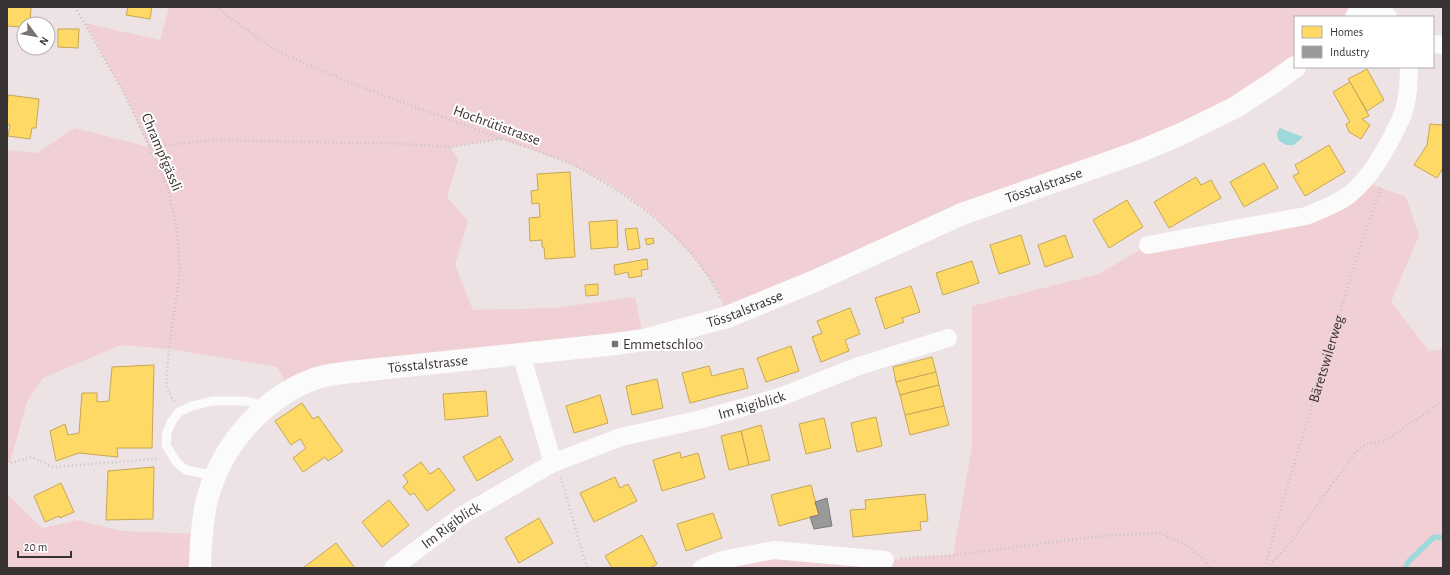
<svg xmlns="http://www.w3.org/2000/svg" width="1450" height="575" viewBox="0 0 1450 575" font-family="'Alegreya Sans',sans-serif">
<style>
.green{fill:#f0d0d4}
.water{fill:#9fd8da}
.homes{fill:#ffd966;stroke:#c4a757}
.industry{fill:#999;stroke:#7c7a7b}
.lines{fill:none;stroke-linecap:round;stroke-linejoin:round}
.stream{stroke:#9fd8da;stroke-width:5.5}
.path{stroke:#c8c3c4;stroke-width:2.5;stroke-dasharray:1 3;stroke-linecap:butt}
.service{stroke:#fcfbfb;stroke-width:9}
.minor{stroke:#fcfbfb;stroke-width:18}
.secondary{stroke:#fcfbfb;stroke-width:22}
.poi-dot{fill:#797172;stroke:#fff;stroke-width:1.5}
.labels{text-anchor:middle;stroke-width:4;stroke-linejoin:round;paint-order:stroke}
.street-label{font-size:15px;fill:#3a3334;stroke:#fff}
.poi-label{font-size:15px;fill:#3a3334;stroke:#fff;text-anchor:start}
</style>
<rect width="100%" height="100%" fill="#eee3e4"/>
<g class="green">
<polygon points="169,7 1366,7 1356,17 1295,17 1295,67 1274,82 727,317 723,303 716,288 693,256 655,217 614,187 569,163 501,139 451,147 458,160 447,197 468,221 455,265 473,310 554,308 635,297 644,340 290,390 277,367 169,349 121,345 43,378 27,402 10,462 7,464 7,150 37,153 75,128 149,147 126,97 85,23 160,40"/>
<polygon points="1363,181 1406,197 1419,235 1391,302 1429,351 1443,349 1443,568 702,568 774,550 885,560 953,555 972,447 972,306 1099,274 1148,245 1306,216"/>
<polygon points="7,494 42,528 78,520 121,531 201,534 200,568 7,568"/>
</g>
<polygon class="water" points="1280,128 1303,137 1294,145 1286,145 1278,140 1277,133"/>
<g class="homes">
<polygon points="7,7 31,7 30,24 24,24 24,27 7,26"/>
<polygon points="128,7 152,7 150,19 126,15"/>
<polygon points="58,29 79,29 78,48 58,47"/>
<polygon points="1367,69 1384,100 1367,111 1348,79"/>
<polygon points="1350,82 1369,116 1362,119 1370,125 1361,139 1349,132 1346,124 1350,122 1333,92"/>
<polygon points="8,95 39,99 36,128 32,128 30,139 8,136 10,125 7,124"/>
<polygon points="1430,124 1443,125 1443,168 1437,178 1414,165 1427,145"/>
<polygon points="1329,145 1345,172 1305,196 1293,176 1299,173 1295,165"/>
<polygon points="1264,163 1278,188 1244,207 1230,182"/>
<polygon points="570,172 575,257 545,259 544,247 542,247 542,240 530,241 529,218 540,217 539,203 532,204 531,191 538,190 537,174"/>
<polygon points="1196,177 1201,185 1211,180 1221,198 1169,228 1154,202"/>
<polygon points="1127,200 1143,227 1109,248 1093,220"/>
<polygon points="617,220 618,247 591,249 589,222"/>
<polygon points="637,228 640,248 628,250 625,229"/>
<polygon points="1021,235 1030,264 999,274 990,245"/>
<polygon points="1065,235 1073,257 1045,267 1038,245"/>
<polygon points="653,238 654,243 647,245 645,239"/>
<polygon points="647,259 648,269 641,270 642,276 629,278 628,272 615,275 614,265"/>
<polygon points="972,261 979,283 943,295 936,273"/>
<polygon points="598,284 598,295 586,296 585,285"/>
<polygon points="911,286 920,312 902,318 904,322 885,329 875,298"/>
<polygon points="850,308 860,334 845,340 849,351 821,362 812,337 822,333 817,321"/>
<polygon points="791,346 799,371 766,382 757,358"/>
<polygon points="932,357 936,372 896,382 893,367"/>
<polygon points="154,365 152,448 117,448 118,457 79,453 56,461 50,431 65,424 68,435 79,433 82,393 97,393 97,402 109,401 112,367"/>
<polygon points="709,366 712,376 743,368 748,388 690,403 682,373"/>
<polygon points="936,372 939,385 900,395 896,382"/>
<polygon points="657,379 663,408 632,415 626,386"/>
<polygon points="939,385 944,406 905,415 900,395"/>
<polygon points="486,391 488,416 445,420 443,394"/>
<polygon points="600,395 608,423 574,433 566,406"/>
<polygon points="302,403 313,419 318,416 343,451 328,461 325,457 303,472 293,458 306,448 300,439 291,445 275,421"/>
<polygon points="944,406 949,425 910,435 905,415"/>
<polygon points="876,417 882,446 857,452 851,423"/>
<polygon points="824,418 831,448 806,454 799,424"/>
<polygon points="761,425 770,460 749,465 741,431"/>
<polygon points="741,431 749,465 729,470 721,436"/>
<polygon points="500,436 513,460 477,481 463,457"/>
<polygon points="680,452 681,458 698,453 705,478 662,491 653,460"/>
<polygon points="421,462 430,474 439,468 455,490 427,511 414,493 410,495 403,487 408,482 403,475"/>
<polygon points="154,467 153,519 106,520 108,471"/>
<polygon points="615,477 620,488 628,484 637,501 594,522 580,493"/>
<polygon points="61,483 74,512 60,518 59,516 45,522 34,496"/>
<polygon points="811,485 819,515 779,526 771,495"/>
<polygon points="925,494 928,521 920,522 921,530 853,537 850,510 866,509 865,500"/>
<polygon points="389,500 409,525 382,547 362,522"/>
<polygon points="713,513 722,538 686,551 677,524"/>
<polygon points="539,518 553,543 519,563 505,538"/>
<polygon points="642,535 657,564 650,568 612,568 605,556"/>
<polygon points="336,543 355,568 303,568"/>
</g>
<polygon class="industry" points="827,498 832,526 814,529 810,517 819,515 815,502"/>
<g class="lines">
<polyline class="stream" points="1405,568 1409,561 1434,537 1443,538"/>
<g class="path">
<polyline points="75,7 126,97 168,188 177,230 180,272 169,349 166,386 174,401"/>
<path d="M 216,7 C 239,24 262,44 289,56 C 352,86 420,108 486,133 C 513,143 541,151 568,163 C 576,166 584,171 592,176 C 642,203 696,246 721,299"/>
<polyline points="149,147 211,140 407,144 451,147 501,139"/>
<polyline points="7,464 31,457 53,467 153,459 159,458"/>
<polyline points="561,478 587,568"/>
<polyline points="901,558 953,555 1101,536 1159,533 1187,545 1206,562 1209,568"/>
<path id="s1" d="M 1265,568 L 1276,524 L 1360,247 L 1381,188"/>
<polyline points="1267,568 1289,544 1355,453 1366,444 1385,441 1443,401"/>
</g>
<polyline class="service" points="216,474 206,474 186,470 177,463 166,445 167,432 172,421 179,412 192,406 212,401 245,401 265,406"/>
<g class="minor">
<polyline points="1377,7 1388,17"/>
<polyline points="1433,44 1443,45"/>
<path d="M 1148,245 L 1306,216 C 1321,210 1337,204 1350,194 C 1370,177 1381,158 1393,135 C 1397,126 1403,117 1405,107 C 1408,94 1409,80 1409,67"/>
<polyline points="521,354 553,463"/>
<path id="s2" d="M 393,568 L 463,515 L 553,463 L 621,437 L 702,419 L 780,397 L 859,366 L 948,338"/>
<polyline points="702,568 722,560 774,550 885,560"/>
</g>
<g class="secondary">
<polyline points="1356,17 1366,7"/>
<path id="s3" d="M 200,568 C 200,546 202,526 206,504 C 219,448 262,397 317,378 C 327,374 339,374 350,372 L 615,344 L 644,340 L 727,317 L 817,280 L 962,214 L 1141,151 L 1179,135 L 1236,107 L 1274,82 L 1295,67"/>
</g>
</g>
<rect class="poi-dot" x="611" y="340" width="8" height="8" rx="2"/>
<g class="labels">
<g class="street-label">
<text transform="translate(497 125) rotate(20)" y="5">Hochrütistrasse</text>
<text transform="translate(162 152) rotate(67)" y="5">Chrampfgässli</text>
<text dy="5" stroke="none"><textPath href="#s3" startOffset="998">Tösstalstrasse</textPath></text>
<text dy="5" stroke="none"><textPath href="#s3" startOffset="674">Tösstalstrasse</textPath></text>
<text dy="5" stroke="none"><textPath href="#s1" startOffset="218">Bäretswilerweg</textPath></text>
<text dy="5" stroke="none"><textPath href="#s3" startOffset="351">Tösstalstrasse</textPath></text>
<text dy="5" stroke="none"><textPath href="#s2" startOffset="399">Im Rigiblick</textPath></text>
<text dy="5" stroke="none"><textPath href="#s2" startOffset="72">Im Rigiblick</textPath></text>
</g>
<g class="poi-label">
<text x="623" y="349">Emmetschloo</text>
</g>
</g>
<rect width="1450" height="575" fill="none" stroke="#3a3334" stroke-width="16"/>
<rect x="1294" y="16" width="140" height="52" fill="#ffffff" stroke="#b0adae"/>
<rect x="1302" y="26" width="20" height="12" fill="#ffd966" stroke="#b0adae"/>
<text x="1330" y="36" font-size="12" fill="#3a3334">Homes</text>
<rect x="1302" y="46" width="20" height="12" fill="#999999" stroke="#b0adae"/>
<text x="1330" y="56" font-size="12" fill="#3a3334">Industry</text>
<g transform="translate(36 36) rotate(122)"><circle r="19" fill="#ffffff" stroke="#b0adae"/>
<path d="M0-3L7 15L0 10L-7 15Z" fill="#797172"/>
<text y="-6" font-size="11" font-weight="bold" text-anchor="middle" fill="#3a3334">N</text>
</g>
<path d="M18 551v6h53v-6" fill="none" stroke="#3a3334" stroke-width="2"/>
<text x="24" y="551" font-size="12" fill="#3a3334" stroke="#ffffff" stroke-width="3" paint-order="stroke">20 m</text>
</svg>
